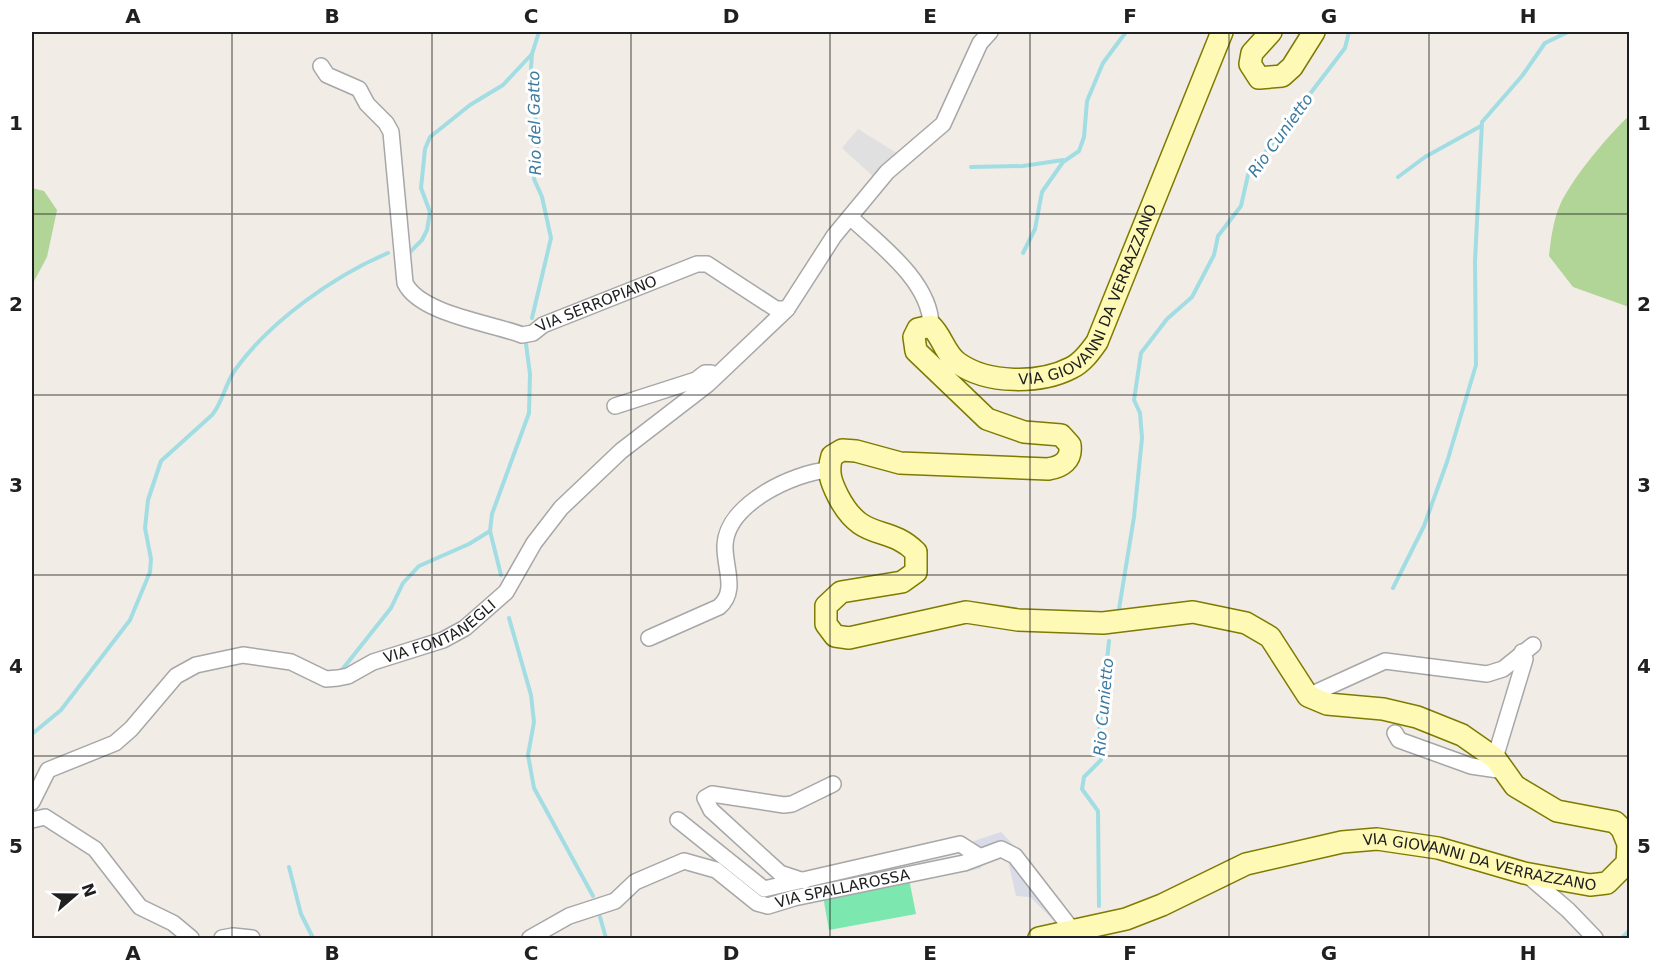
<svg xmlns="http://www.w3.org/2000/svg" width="1661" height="970" viewBox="0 0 1661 970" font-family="'DejaVu Sans',sans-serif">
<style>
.forest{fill:#b1d497}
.pitch{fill:#7de7b0}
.parking{fill:#e0e0e0}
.plaza{fill:#d9dbe7}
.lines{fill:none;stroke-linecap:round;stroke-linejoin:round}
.stream{stroke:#a2dde3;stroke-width:4}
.street-casing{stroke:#a7a7a7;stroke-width:18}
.secondary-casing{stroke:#7e7b00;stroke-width:24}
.street{stroke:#fff;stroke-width:15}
.secondary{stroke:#fff9b6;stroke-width:21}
.grid{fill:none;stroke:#202020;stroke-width:1.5;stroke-opacity:0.55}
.labels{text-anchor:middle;stroke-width:6;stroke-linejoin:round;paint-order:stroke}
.street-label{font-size:15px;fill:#202020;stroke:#fff}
.water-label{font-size:16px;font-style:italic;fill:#3b7aa0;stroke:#fff}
.neatline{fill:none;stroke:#202020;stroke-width:2}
.grid-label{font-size:20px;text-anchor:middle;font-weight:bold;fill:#202020}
</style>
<rect width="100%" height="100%" fill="#f1ece6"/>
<g class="forest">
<path d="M 1629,116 L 1629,307 L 1573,287 L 1549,256 C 1551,239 1553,221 1560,205 C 1571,180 1608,135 1629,116 Z"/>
<polygon points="32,188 44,191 57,210 47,257 32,285"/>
</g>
<polygon class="pitch" points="909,879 916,914 829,930 823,896"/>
<polygon class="parking" points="858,129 898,154 876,179 842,148"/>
<polygon class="plaza" points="1001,832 1038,871 1082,930 1068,934 1030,897 1016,896 1007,856 982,861 981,868 966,872 964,863 968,843"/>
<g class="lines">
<g class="stream">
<polyline points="971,167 1023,166 1063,160"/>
<polyline points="1398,177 1425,157 1481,126"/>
<polyline points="410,252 422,240 427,230 430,212 421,188 425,149 430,137 470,105 503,85 532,54"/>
<polyline points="1023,253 1035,229 1042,192 1063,162 1079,151 1084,137 1087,101 1103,63 1126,32"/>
<polyline points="532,318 551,238 542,197 534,179 538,135 530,83 532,54 539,32"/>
<polyline points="501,575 490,531 492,514 529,413 530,374 526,344"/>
<polyline points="1393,588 1424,526 1447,462 1476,365 1475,261 1482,122 1522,76 1545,43 1568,32"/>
<polyline points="1119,609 1134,517 1142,438 1140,413 1134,400 1141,353 1167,319 1192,297 1214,255 1218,236 1241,206 1248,175 1345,48 1349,32"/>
<polyline points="509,618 531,695 534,722 528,755 534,788 593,896"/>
<polyline points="341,671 391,608 403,583 419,566 469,544 490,531"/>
<path d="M 32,734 L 61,710 L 130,620 L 150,572 L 151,559 L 145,528 L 148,500 L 161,461 L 212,415 C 223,402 225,384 235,370 C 270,321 334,276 388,253"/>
<polyline points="289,867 301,914 313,938"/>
<polyline points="1099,906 1098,811 1082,789 1084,777 1101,760 1099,734 1109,641"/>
<polyline points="600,917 606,938"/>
<polyline points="1622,938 1630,930"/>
</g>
<g class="street-casing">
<g id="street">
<path id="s1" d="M 321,66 L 327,75 L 359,89 L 367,104 L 386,123 L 391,132 L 405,283 C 420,314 491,323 522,335 L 533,333 L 543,325 L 697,264 L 707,264 L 776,309 L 787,309"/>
<path d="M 850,217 C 879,244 931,282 931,326"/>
<polyline points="615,406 696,380 705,373 711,373"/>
<path d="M 649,638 L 719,607 C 738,591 724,567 725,545 C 727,504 793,473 828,470"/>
<polyline points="1308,696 1385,661 1487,674 1503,669 1533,645"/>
<polyline points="1395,733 1399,740 1471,766 1505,771"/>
<polyline points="1495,758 1525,659 1522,652"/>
<path id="s2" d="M 32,802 L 48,770 L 115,743 L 131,729 L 176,676 L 196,665 L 243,655 L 291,662 L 326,679 L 338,678 L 348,676 L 373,662 L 443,640 L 465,628 L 506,592 L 534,543 L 561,508 L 621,451 L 708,384 L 787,309 L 834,236 L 887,172 L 943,124 L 980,43 L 990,32"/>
<polyline points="32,820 45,817 95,849 140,907 173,923 191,938"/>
<polyline points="678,820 764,889 960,844 979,856"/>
<polyline points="1525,873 1568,910 1595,938"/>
<polyline points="804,881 780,873 711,810 705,798 712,794 784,805 792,804 833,784"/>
<polyline points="222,938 233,936 252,938"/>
<path id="s3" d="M 530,938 L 569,916 L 615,901 L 635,882 L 684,861 L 716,870 L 757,903 L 768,906 L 794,898 L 964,863 L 1001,849 L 1015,856 L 1077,936"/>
</g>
</g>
<g class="secondary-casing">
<g id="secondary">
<polyline points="1271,32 1252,53 1250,64 1259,78 1282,76 1292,67 1314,32"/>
<path id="s4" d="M 1039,938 L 1126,919 L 1162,905 L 1246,864 L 1342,842 L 1377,839 L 1438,848 L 1524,873 L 1590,885 L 1607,883 L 1627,863 L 1628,844 L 1622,829 L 1615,822 L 1557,811 L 1515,786 L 1495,758 L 1462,735 L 1417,717 L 1383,709 L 1327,704 L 1308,696 L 1270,637 L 1246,623 L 1193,612 L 1103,623 L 1018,620 L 966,612 L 849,638 L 835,636 L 826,624 L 826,606 L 841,592 L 902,582 L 916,572 L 916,552 C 887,523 863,544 838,496 C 831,482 827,472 832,456 L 842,450 L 856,451 L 900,463 L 1048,469 C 1062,467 1072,460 1070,445 L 1061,435 L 1024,432 L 987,419 L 916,351 L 914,337 L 918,329 L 931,326 C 942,336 945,354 958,363 C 987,384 1040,384 1071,368 C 1082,363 1090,352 1097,342 L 1222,32"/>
</g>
</g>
<use href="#street" class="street"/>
<use href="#secondary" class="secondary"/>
</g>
<path class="grid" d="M 232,32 L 232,938M 432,32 L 432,938M 631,32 L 631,938M 830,32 L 830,938M 1030,32 L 1030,938M 1229,32 L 1229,938M 1429,32 L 1429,938M 32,214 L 1630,214M 32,395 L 1630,395M 32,575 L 1630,575M 32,756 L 1630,756"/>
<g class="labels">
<g class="street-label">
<text dy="5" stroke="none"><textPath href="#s4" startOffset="2524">VIA GIOVANNI DA VERRAZZANO</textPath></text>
<text dy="5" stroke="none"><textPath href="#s1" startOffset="464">VIA SERROPIANO</textPath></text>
<text dy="5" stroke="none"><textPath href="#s2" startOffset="482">VIA FONTANEGLI</textPath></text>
<text dy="5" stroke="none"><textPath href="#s4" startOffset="460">VIA GIOVANNI DA VERRAZZANO</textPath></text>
<text dy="5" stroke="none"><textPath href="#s3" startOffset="348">VIA SPALLAROSSA</textPath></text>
</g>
<g class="water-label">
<text transform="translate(534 123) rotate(-91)" y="6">Rio del Gatto</text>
<text transform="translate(1280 135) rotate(-54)" y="6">Rio Cunietto</text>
<text transform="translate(1103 707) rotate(-85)" y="6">Rio Cunietto</text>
</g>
</g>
<rect width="1661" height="970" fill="none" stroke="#ffffff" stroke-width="66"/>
<g transform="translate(75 895) rotate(70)" stroke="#ffffff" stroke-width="4.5" paint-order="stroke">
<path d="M0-4.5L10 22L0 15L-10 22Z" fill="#202020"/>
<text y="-9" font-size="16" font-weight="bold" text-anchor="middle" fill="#202020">N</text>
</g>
<rect x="33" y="33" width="1595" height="904" class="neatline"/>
<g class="grid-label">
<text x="133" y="23">A</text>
<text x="332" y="23">B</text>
<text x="531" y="23">C</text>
<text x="731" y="23">D</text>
<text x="930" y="23">E</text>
<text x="1130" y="23">F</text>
<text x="1329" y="23">G</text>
<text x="1528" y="23">H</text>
<text x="16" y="130">1</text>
<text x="1644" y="130">1</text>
<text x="16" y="311">2</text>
<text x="1644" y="311">2</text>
<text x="16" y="492">3</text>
<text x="1644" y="492">3</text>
<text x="16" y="673">4</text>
<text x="1644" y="673">4</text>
<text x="16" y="853">5</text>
<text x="1644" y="853">5</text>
<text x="133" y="960">A</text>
<text x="332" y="960">B</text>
<text x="531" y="960">C</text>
<text x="731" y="960">D</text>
<text x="930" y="960">E</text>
<text x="1130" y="960">F</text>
<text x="1329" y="960">G</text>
<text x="1528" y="960">H</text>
</g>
</svg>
